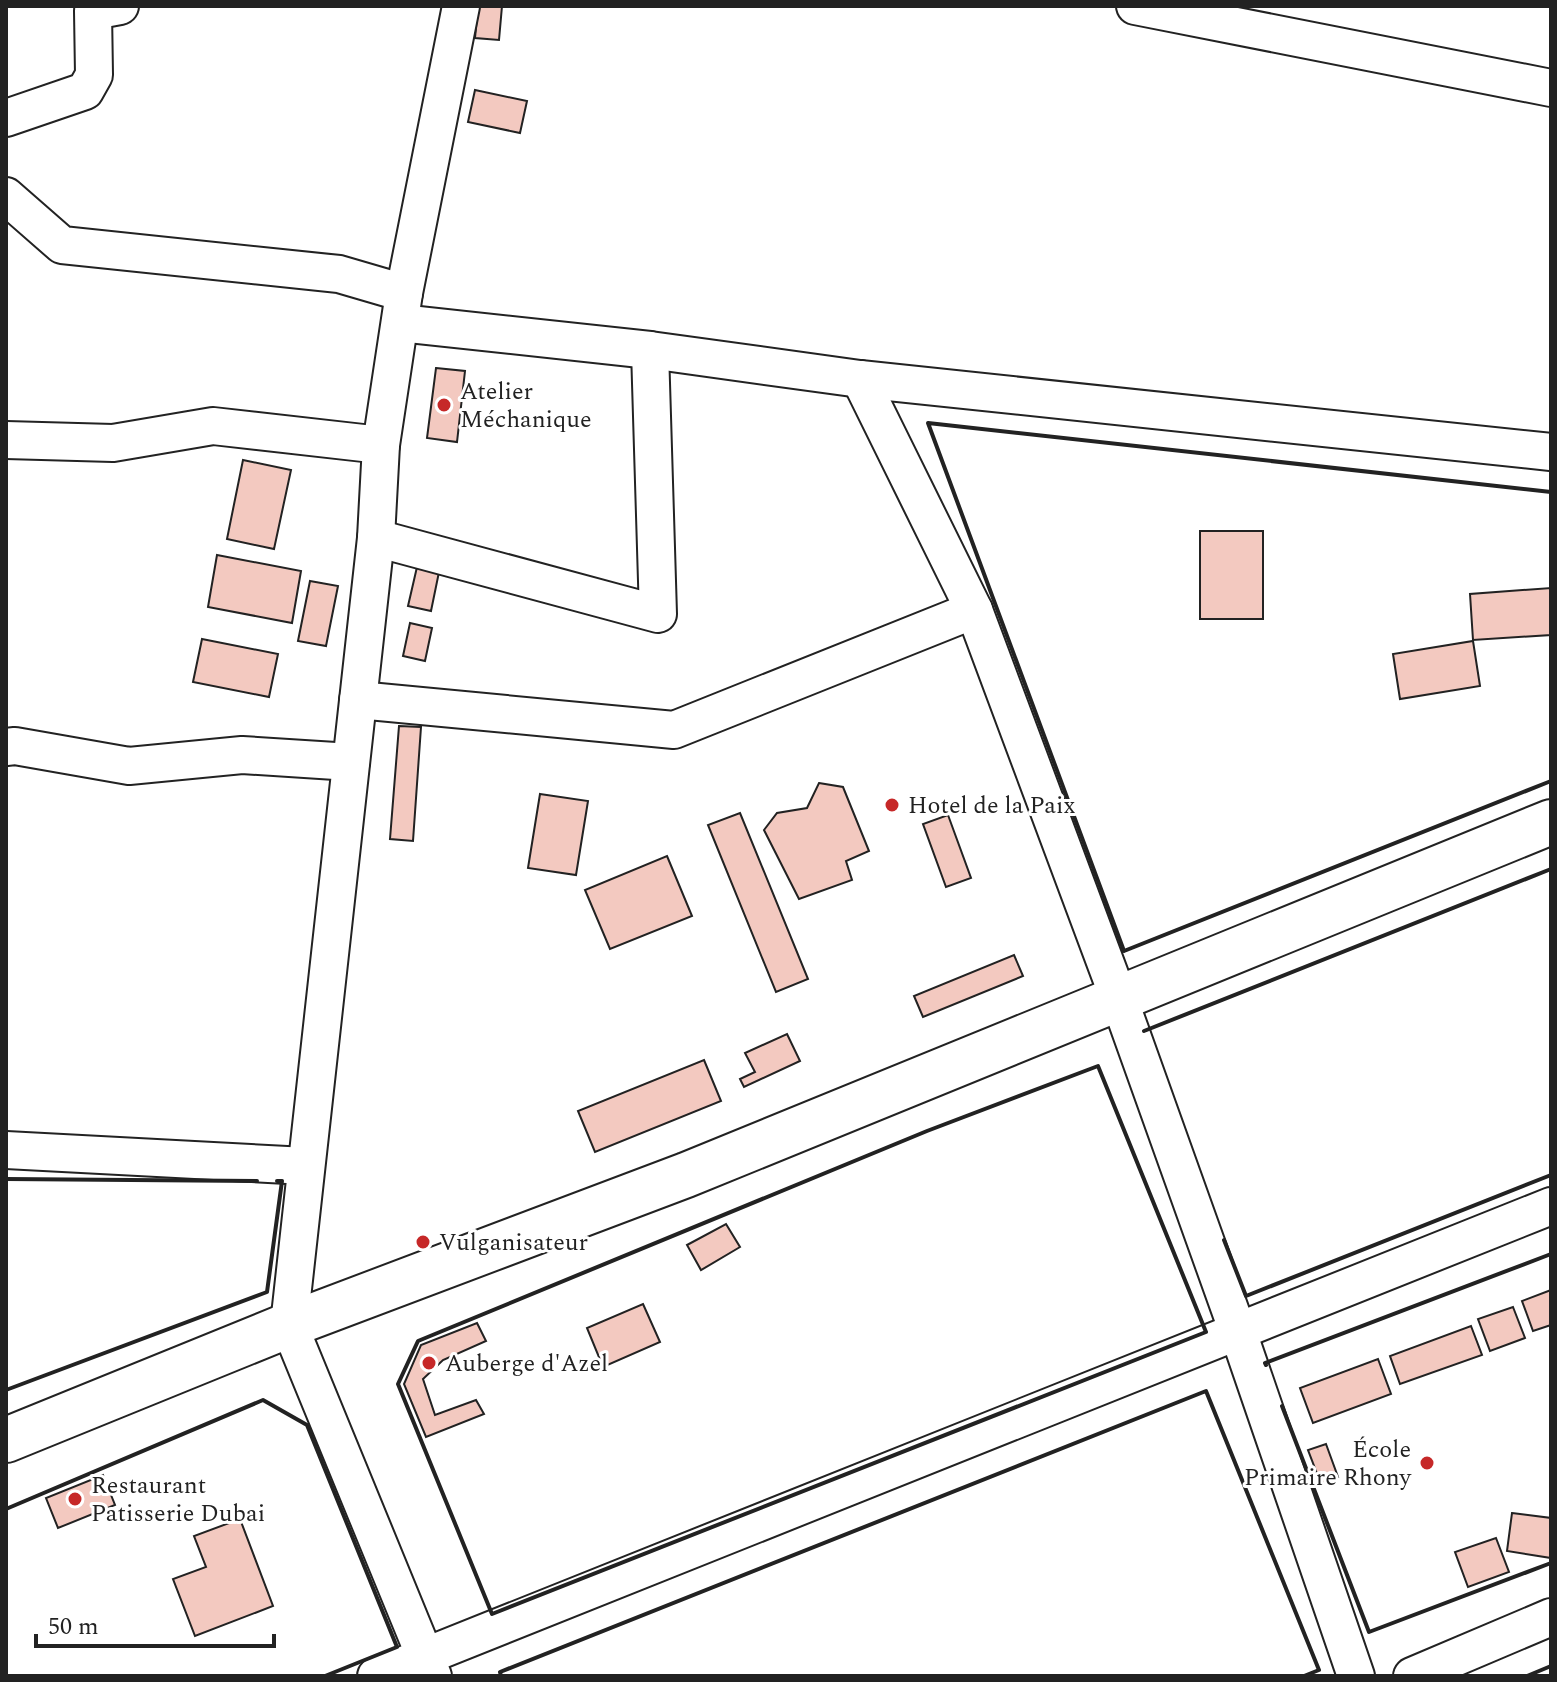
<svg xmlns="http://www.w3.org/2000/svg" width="1557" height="1682" viewBox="0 0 1557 1682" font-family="Spectral,serif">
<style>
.building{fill:#f3c9c0;stroke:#222;stroke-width:2}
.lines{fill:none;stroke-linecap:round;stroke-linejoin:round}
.minor-casing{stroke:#222;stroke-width:40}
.major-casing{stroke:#222;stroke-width:48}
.minor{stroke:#fff;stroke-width:36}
.major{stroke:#fff;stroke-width:44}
.wall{stroke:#222;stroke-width:4}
.poi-dot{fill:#c62828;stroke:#fff;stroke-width:3}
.labels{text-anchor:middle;stroke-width:6;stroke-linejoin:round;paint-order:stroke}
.poi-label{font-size:24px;fill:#222;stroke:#fff;text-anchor:start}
</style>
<rect width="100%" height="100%" fill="#fff"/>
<g class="building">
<polygon points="478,6 502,6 499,40 475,38"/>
<polygon points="475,90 527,101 520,133 468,122"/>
<polygon points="436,368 465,371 457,442 427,438"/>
<polygon points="243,460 291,470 274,549 227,539"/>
<rect x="1200" y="531" width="63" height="88"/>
<polygon points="217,555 301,571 292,623 208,607"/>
<polygon points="417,567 439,572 431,611 408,606"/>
<polygon points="310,581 338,586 326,646 298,641"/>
<polygon points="1551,588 1551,635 1473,640 1470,594"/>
<polygon points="410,623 432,628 425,661 403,656"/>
<polygon points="202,639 278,654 269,697 193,682"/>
<polygon points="1473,641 1480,686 1400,699 1393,654"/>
<polygon points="399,726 421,727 413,841 390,839"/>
<polygon points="819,783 843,787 869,851 846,861 852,880 799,899 764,830 777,813 807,808"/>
<polygon points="540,794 588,801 576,875 528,868"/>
<polygon points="740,813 808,979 776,992 708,825"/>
<polygon points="948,815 971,878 946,887 923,824"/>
<polygon points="667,856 692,916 610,949 585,890"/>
<polygon points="1014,955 1023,976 923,1017 914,996"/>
<polygon points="787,1034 800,1061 744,1087 740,1079 755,1072 745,1053"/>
<polygon points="704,1060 721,1101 595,1152 578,1111"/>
<polygon points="726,1224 740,1247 701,1270 687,1245"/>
<polygon points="1551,1290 1551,1325 1533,1331 1522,1301"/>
<polygon points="643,1304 660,1342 603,1367 587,1328"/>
<polygon points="1513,1307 1525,1338 1490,1351 1478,1319"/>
<polygon points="477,1323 486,1341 443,1360 423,1379 435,1415 476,1400 484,1414 426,1437 404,1384 421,1345"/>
<polygon points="1471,1326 1482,1355 1400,1384 1390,1356"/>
<polygon points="1378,1359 1391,1394 1313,1423 1300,1388"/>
<polygon points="1326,1444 1338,1477 1321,1484 1308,1450"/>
<polygon points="103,1475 115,1505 58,1528 46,1498"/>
<polygon points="1512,1513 1551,1518 1551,1558 1507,1551"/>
<polygon points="240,1519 273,1606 195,1636 173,1579 206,1567 194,1536"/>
<polygon points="1496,1538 1509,1572 1468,1587 1455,1552"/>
</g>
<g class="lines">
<g class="minor-casing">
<g id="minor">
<polyline points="1135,6 1551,88"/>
<polyline points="6,118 85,91 94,75 93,11 120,6"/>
<polyline points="6,196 62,245 339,274 404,293"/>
<polyline points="400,323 650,350 860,379 1551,452"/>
<polyline points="860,379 974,610 1119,999 1238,1332 1356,1676"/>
<polyline points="6,440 113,443 213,426 381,445"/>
<polyline points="376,538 658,614 650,350"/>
<polyline points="358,700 674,730 974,610"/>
<polyline points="6,747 15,746 129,766 242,755 351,762"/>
<polyline points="6,1150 306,1166"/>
<polyline points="376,1676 1551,1206"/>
<polyline points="433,1676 289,1325 376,538 381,445 404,293 461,6"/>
<polyline points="1412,1676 1551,1617"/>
</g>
</g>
<g class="major-casing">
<polyline id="major" points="6,1440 289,1325 686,1175 1551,822"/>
</g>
<use href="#minor" class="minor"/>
<use href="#major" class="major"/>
<g class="wall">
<polyline points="1551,492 928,423 1124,951 1551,781"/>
<polyline points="1144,1031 1551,869"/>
<polygon points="1098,1066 1206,1332 492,1614 398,1384 418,1341 927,1131"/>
<polyline points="6,1179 257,1181"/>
<polyline points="1224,1240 1246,1296 1551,1175"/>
<polyline points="1266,1365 1265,1363 1551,1254"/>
<polyline points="6,1390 267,1292 282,1181 277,1181"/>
<polyline points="1282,1406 1369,1632 1551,1563"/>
<polyline points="6,1509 263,1400 307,1425 397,1647 325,1676"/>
<polyline points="501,1676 500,1672 1206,1391 1319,1670 1304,1676"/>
<polyline points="1527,1676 1551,1666"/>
</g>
</g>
<g class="poi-dot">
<circle cx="444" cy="405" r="8"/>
<circle cx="892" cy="805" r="8"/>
<circle cx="423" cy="1242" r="8"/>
<circle cx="429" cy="1363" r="8"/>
<circle cx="1427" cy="1463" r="8"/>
<circle cx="75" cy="1499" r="8"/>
</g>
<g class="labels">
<g class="poi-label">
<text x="460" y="399">Atelier<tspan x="460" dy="28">Méchanique</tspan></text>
<text x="908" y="813">Hotel de la Paix</text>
<text x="439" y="1250">Vulganisateur</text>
<text x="445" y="1371">Auberge d'Azel</text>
<text x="1411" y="1457" text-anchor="end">École<tspan x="1411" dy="28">Primaire Rhony</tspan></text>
<text x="91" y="1493">Restaurant<tspan x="91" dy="28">Patisserie Dubai</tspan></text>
</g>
</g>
<rect width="1557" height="1682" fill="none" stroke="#222222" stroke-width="16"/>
<path d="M36 1634v12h238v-12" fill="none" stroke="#222222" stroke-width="4"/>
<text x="48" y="1634" font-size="24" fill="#222222" stroke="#ffffff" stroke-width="6" paint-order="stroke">50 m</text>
</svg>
